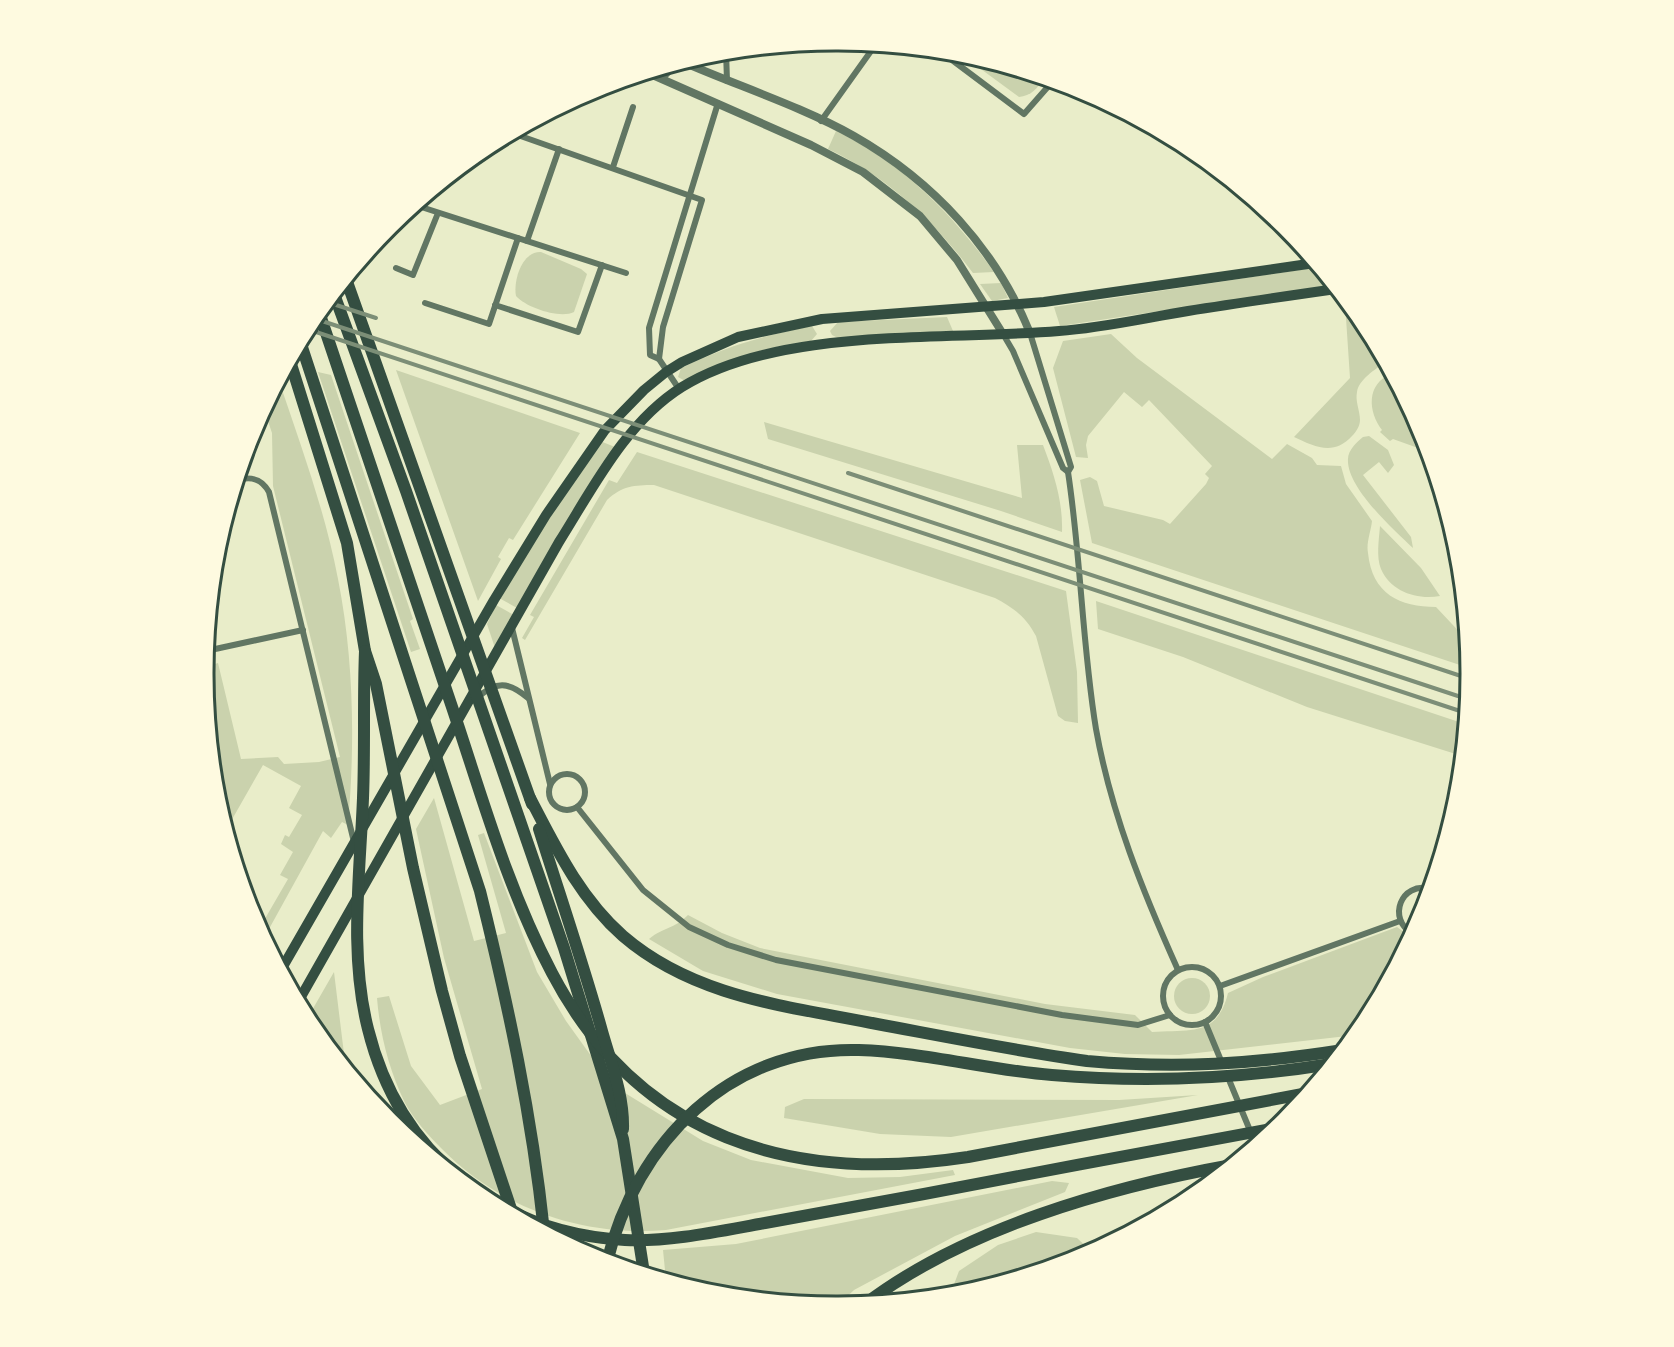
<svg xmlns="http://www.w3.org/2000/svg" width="1674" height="1347" viewBox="0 0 1674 1347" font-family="'DejaVu Sans',sans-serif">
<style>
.green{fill:#cad2ad}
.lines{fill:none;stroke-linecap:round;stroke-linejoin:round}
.minor{stroke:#617663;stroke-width:6}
.tertiary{stroke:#617663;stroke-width:8}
.primary{stroke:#344e41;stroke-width:10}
.motorway{stroke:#344e41;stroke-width:12}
.rail{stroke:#7c8e77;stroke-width:4}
.rim{fill:none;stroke:#344e41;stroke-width:3}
</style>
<rect width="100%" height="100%" fill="#e9edc9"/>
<g class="green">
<path d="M 959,53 L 1042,77 C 1040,88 1030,96 1019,97 Z"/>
<path d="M 836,131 C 902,163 952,213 994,272 L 973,273 C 934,221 888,177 828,149 Z"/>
<path d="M 541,252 L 581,269 L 587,274 L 574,312 C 560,319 527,308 516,296 C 513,281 522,251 541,252 Z"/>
<polygon points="1319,267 1333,285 1060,326 1054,307"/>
<polygon points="1001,283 1008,298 992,301 980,284"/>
<path d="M 1345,303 L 1348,303 L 1364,322 L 1385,362 C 1375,370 1359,379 1357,392 C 1355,401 1360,411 1360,420 C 1360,426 1356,432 1352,436 C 1334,456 1315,447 1294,437 L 1350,378 Z"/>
<polygon points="947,317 953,331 838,338 832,335 830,331 838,322"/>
<path d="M 812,326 L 817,334 L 811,341 L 762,350 L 687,382 L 678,377 L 681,368 C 727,346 762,336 812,326 Z"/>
<path d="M 1111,334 L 1137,358 L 1272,459 L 1287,444 L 1312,458 L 1317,465 L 1341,466 L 1346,484 L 1372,521 C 1371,531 1366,543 1368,553 C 1372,594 1400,607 1436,607 L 1467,640 L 1469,668 L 1092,543 L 1080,480 L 1090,477 L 1097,481 L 1104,506 L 1163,520 L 1170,524 L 1206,484 L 1209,478 L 1205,474 L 1212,466 L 1149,400 L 1142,407 L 1124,392 L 1088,436 L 1086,445 L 1088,458 L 1076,457 L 1053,368 L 1063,341 Z"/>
<polygon points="396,370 580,433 513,540 509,538 498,557 501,559 478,601"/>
<polygon points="318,372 331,375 413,619 410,621 420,649 411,652"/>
<path d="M 1391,374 L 1410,408 C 1402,426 1412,422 1420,428 C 1421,429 1423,437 1424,438 L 1419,438 L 1418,448 L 1393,439 L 1390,441 L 1380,432 L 1382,430 C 1368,412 1366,384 1391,374 Z"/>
<path d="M 279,381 C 301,446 325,511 338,579 C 354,660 355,743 348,825 L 342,822 L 331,838 L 323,831 L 264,938 L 259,929 L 288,879 L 280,875 L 293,852 L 281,844 L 285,835 L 289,837 L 302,815 L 289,808 L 301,786 L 263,765 L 226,830 L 216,797 L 205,667 L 218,663 L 241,759 L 278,757 L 284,764 L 319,762 L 340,757 L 273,486 L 272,433 L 264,409 Z"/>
<path d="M 764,422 L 1022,498 L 1017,445 L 1043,445 C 1054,474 1063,501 1062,532 L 1001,511 L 768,439 Z"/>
<path d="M 1369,436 L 1388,450 L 1394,465 L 1388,473 L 1379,462 L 1363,475 L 1411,537 L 1413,548 C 1394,530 1346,487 1348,459 C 1348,450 1357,442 1363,437 Z"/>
<polygon points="600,441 615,447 517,608 499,598 533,542"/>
<path d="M 637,452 L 1066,591 L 1077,672 L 1078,723 L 1065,721 L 1058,716 L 1036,636 C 1026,617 1014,608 995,598 L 654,485 C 634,485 622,486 607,500 L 525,640 L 522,638 L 534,617 L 530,615 L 609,480 L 617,483 Z"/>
<path d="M 1380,526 L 1421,568 L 1440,596 C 1417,600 1391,592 1381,569 C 1376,557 1379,539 1380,526 Z"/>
<polygon points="1096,601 1465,724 1462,756 1307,707 1183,657 1098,629"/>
<polygon points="496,605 514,615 495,648 487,624"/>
<path d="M 434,798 L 474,941 L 506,933 L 478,835 L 484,833 L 537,972 L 566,1021 L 612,1085 L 703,1141 L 751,1160 L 848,1178 L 900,1177 L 953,1170 L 955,1175 L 666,1230 C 584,1237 501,1209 442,1149 C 429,1136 414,1120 405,1103 C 389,1070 380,1035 377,998 L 389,996 L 411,1066 L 440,1105 L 482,1089 L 444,958 L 416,829 Z"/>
<path d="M 688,915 L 722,933 L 760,948 L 1045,1004 L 1135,1015 L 1152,1032 C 1189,1029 1217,1038 1228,993 L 1263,977 L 1397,927 L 1411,937 L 1356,1035 L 1179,1055 L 1125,1054 L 1070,1048 L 777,994 L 703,971 L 649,939 C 665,926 673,930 688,915 Z"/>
<polygon points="334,972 345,1062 348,1070 307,1019"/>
<circle cx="1192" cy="996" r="18"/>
<polygon points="1198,1095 951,1137 880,1134 784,1118 785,1107 804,1099 1119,1100"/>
<polygon points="1052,1181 1069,1183 1065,1192 955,1236 854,1290 837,1306 713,1294 666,1280 663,1250 736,1244"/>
<polygon points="1036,1232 1077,1238 1092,1252 1079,1258 950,1295 959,1271 998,1245"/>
</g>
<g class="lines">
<g class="minor">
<polyline points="726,51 727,81"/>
<polyline points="940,51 1024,114 1053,81"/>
<polyline points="662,79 677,64"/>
<polyline points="821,121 876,44"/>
<polyline points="512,133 702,200 663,327 659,359"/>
<polyline points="613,167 633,107"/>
<polyline points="415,205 626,273"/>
<polyline points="527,241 559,149"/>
<polyline points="396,268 413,275 438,213"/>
<polyline points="425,303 489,324 518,238"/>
<polyline points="495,305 578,332 602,265"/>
<path d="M 1030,333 L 1071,467 L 1068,472 C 1081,557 1082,644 1096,729 C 1111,813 1143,892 1178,970"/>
<polyline points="1003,334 1013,351 1063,468 1068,472"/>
<polyline points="679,389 659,359 650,355 649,328 718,103"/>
<path d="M 237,480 C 252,476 262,479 269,492 L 354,842"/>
<polyline points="512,628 550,784"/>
<polyline points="206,651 303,630"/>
<path d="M 477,698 C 496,681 508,681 528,698"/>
<circle cx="567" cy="792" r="18"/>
<polyline points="577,807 643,890 689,927 728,945 776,960 1062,1015 1138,1025 1170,1015"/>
<path d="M 1412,933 C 1387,919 1401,881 1430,889"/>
<circle cx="1192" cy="996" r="29"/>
<polyline points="1220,986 1400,921"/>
<polyline points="1205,1022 1222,1063"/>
<polyline points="1227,1075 1256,1145"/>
</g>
<g class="tertiary">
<path d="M 683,62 C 738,86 803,107 854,136 C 933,181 996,249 1030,333"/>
<polyline points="648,73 811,145 863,172 920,216 957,260 1003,334"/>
</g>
<g class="primary">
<polyline points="281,970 494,600 546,515 605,430 644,390 666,372 682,362 738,337 822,319 1044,302 1315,263"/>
<path d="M 298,1002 L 559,542 C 593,488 626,422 682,387 C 781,326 944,341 1059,331 C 1102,328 1145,318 1188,311 C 1238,303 1287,296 1336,289"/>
</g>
<g class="motorway">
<polyline points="346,279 532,804"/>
<polyline points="334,294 406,491 564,948 623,1139 644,1273"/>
<path d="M 319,312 C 364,442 407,573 451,704 C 481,793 507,888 552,973 C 639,1139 792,1184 968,1157 L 1308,1093"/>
<path d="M 300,341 L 480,891 C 508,1004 532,1116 544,1231"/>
<polyline points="290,361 347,543 365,651 376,684 413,868 442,991 460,1056 513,1215"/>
<path d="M 365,651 C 363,700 365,749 363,798 C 360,875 349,954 368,1029 C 399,1154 498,1233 625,1240 C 671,1242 720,1231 765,1223 C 818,1213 871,1204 924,1194 C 1041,1171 1159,1150 1276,1128"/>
<path d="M 530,798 C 556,848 580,898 623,936 C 695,998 788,1006 877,1024 C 947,1037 1017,1051 1087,1061 C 1177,1069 1254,1064 1343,1050"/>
<path d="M 539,829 C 560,896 583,963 602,1031 C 611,1063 624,1095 623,1129"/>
<path d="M 607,1262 C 636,1142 730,1046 859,1050 C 924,1052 987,1070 1052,1075 C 1146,1083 1238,1079 1331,1064"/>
<path d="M 865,1304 C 965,1228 1110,1187 1232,1165"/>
</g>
<g class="rail">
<polyline points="327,302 376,318"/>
<polyline points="313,318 1467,699"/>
<polyline points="307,329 1466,713"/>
<polyline points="848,473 1470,679"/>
</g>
</g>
<path d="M0 0H1674V1347H0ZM836 51H838A622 622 0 0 1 1460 673V674A622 622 0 0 1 838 1296H836A622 622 0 0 1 214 674V673A622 622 0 0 1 836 51Z" fill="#fefae0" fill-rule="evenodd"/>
<path class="rim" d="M836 51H838A622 622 0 0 1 1460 673V674A622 622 0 0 1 838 1296H836A622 622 0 0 1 214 674V673A622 622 0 0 1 836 51Z"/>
</svg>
